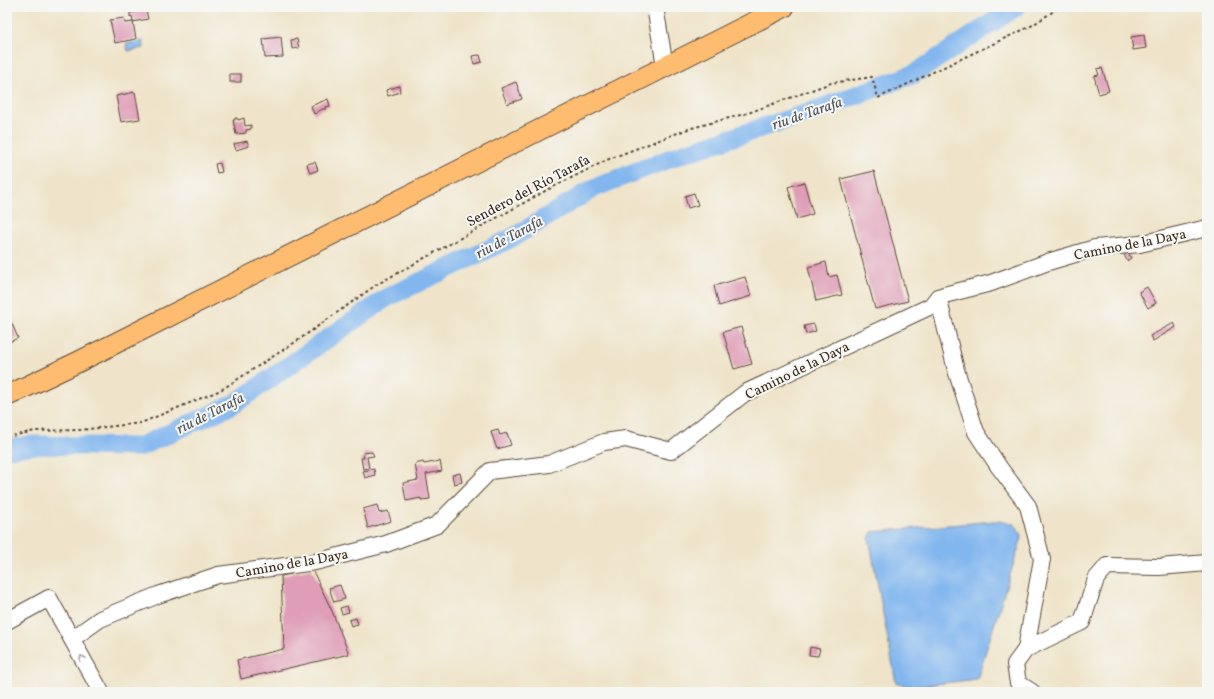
<svg xmlns="http://www.w3.org/2000/svg" width="1214" height="699" viewBox="0 0 1214 699" font-family="Vollkorn,serif">
<style>
.water{fill:#81b6ef;stroke:#5e7086}
.lines{fill:none;stroke-linecap:round;stroke-linejoin:round}
.river{stroke:#81b6ef;stroke-width:19}
.building{fill:#df9db7}
.minor-casing{stroke:#564638;stroke-width:18}
.major-casing{stroke:#564638;stroke-width:22}
.path{stroke:#564638;stroke-width:2;stroke-dasharray:3 3;stroke-linecap:butt}
.minor{stroke:#fff;stroke-width:16}
.major{stroke:#febc70;stroke-width:20}
.oneway{stroke:#a79f9a}
.labels{text-anchor:middle;stroke-width:4;stroke-linejoin:round;paint-order:stroke}
.street-label{font-size:14px;fill:#3b2a1e;stroke:#f6f6f2}
.water-label{font-size:15px;font-style:italic;fill:#50545d;stroke:#f6f6f2}
</style>
<rect width="100%" height="100%" fill="#f6f6f2"/>
<filter id="ink" filterUnits="userSpaceOnUse"><feTurbulence type="fractalNoise" baseFrequency=".025" numOctaves="2"/><feDisplacementMap in="SourceGraphic" scale="8" xChannelSelector="R" yChannelSelector="G"/><feConvolveMatrix kernelMatrix="1 2 1 2 8 2 1 2 1" color-interpolation-filters="sRGB"/></filter>
<filter id="wash" filterUnits="userSpaceOnUse"><feTurbulence type="fractalNoise" baseFrequency=".012" numOctaves="4" result="noise"/><feDisplacementMap in="SourceGraphic" scale="16" xChannelSelector="R" yChannelSelector="G"/><feGaussianBlur stdDeviation="0.9" result="paint"/><feColorMatrix in="noise" values="0 0 0 0 0 0 0 0 0 0 0 0 0 0 0 0 0 1.4 0 .05"/><feComposite in="paint" operator="in"/></filter>
<g filter="url(#wash)">
<rect width="100%" height="100%" fill="#efe4c9"/>
<g class="water">
<polygon points="143,41 144,48 128,51 126,44"/>
<path d="M 994,521 C 1010,522 1016,521 1022,537 L 977,679 L 912,687 L 896,683 L 869,538 L 872,532 Z"/>
</g>
<g class="lines">
<polyline class="river" points="7,449 33,445 139,447 234,404 386,298 512,238 594,188 676,156 813,111 914,74 1016,7"/>
</g>
<g id="blocks">
<g class="building">
<polygon points="146,10 148,19 133,22 136,39 115,43 110,20 124,18 125,23 133,22 132,16 130,17 130,13"/>
<polygon points="1144,35 1146,48 1133,50 1131,37"/>
<polygon points="281,37 283,57 265,58 263,39"/>
<polygon points="297,39 299,48 292,49 291,40"/>
<polygon points="480,55 482,62 474,64 472,56"/>
<polygon points="1102,68 1109,91 1099,94 1094,76 1099,75 1097,69"/>
<rect x="230" y="74" width="11" height="8"/>
<polygon points="516,82 522,99 507,104 501,88"/>
<polygon points="399,86 400,92 388,96 386,90"/>
<polygon points="135,92 140,119 121,122 116,96"/>
<polygon points="328,99 330,106 325,107 326,109 322,109 315,114 315,113 314,114 311,106"/>
<polygon points="235,118 237,118 238,120 244,118 245,126 251,125 251,129 246,130 246,133 236,134 233,120 235,120"/>
<polygon points="247,141 249,146 236,150 234,144"/>
<polygon points="315,162 318,170 310,173 307,164"/>
<polygon points="220,163 222,172 217,173 215,164"/>
<polygon points="874,171 908,301 875,309 841,179"/>
<polygon points="804,182 813,214 797,219 788,187"/>
<polygon points="694,193 698,205 688,208 685,196"/>
<polygon points="1127,251 1131,258 1127,261 1124,254 1124,253"/>
<polygon points="826,262 829,277 837,275 842,295 816,301 808,267"/>
<polygon points="745,277 751,296 719,306 714,286"/>
<polygon points="1147,287 1156,303 1148,308 1139,292"/>
<polygon points="7,312 18,338 7,343"/>
<polygon points="1174,323 1176,327 1153,341 1150,336"/>
<polygon points="814,324 816,331 806,334 804,326"/>
<polygon points="741,327 752,364 734,369 723,332"/>
<polygon points="498,430 500,435 507,433 511,445 497,449 491,432"/>
<polygon points="372,452 374,456 367,457 369,468 363,469 361,458 364,458 363,453"/>
<polygon points="440,461 442,471 426,474 430,499 421,500 421,498 406,501 403,483 418,480 415,464 423,462 424,464"/>
<polygon points="374,469 375,475 365,478 363,471"/>
<polygon points="460,473 462,482 454,484 452,475"/>
<polygon points="377,505 379,513 388,511 391,521 368,528 363,509"/>
<polygon points="312,569 332,611 349,654 241,679 237,660 284,649 281,576 291,574 291,573"/>
<polygon points="340,585 345,599 334,602 329,588"/>
<polygon points="347,606 349,612 342,614 340,608"/>
<polygon points="356,618 358,624 351,626 349,620"/>
<polygon points="810,647 820,649 818,656 809,655"/>
</g>
</g>
</g>
<g filter="url(#ink)">
<use href="#blocks" fill-opacity="0" stroke="#564638" stroke-width="1"/>
<g class="lines">
<g class="minor-casing">
<g id="minor">
<polyline points="655,7 665,66"/>
<polyline points="938,297 956,370 976,432 999,467 1028,506 1042,559 1026,649"/>
<polyline points="7,621 49,598 101,692"/>
<polyline points="72,639 100,619 158,595 218,575 315,562 386,544 437,525 490,471 549,464 604,442 626,439 671,451 745,393 931,306 938,297 944,295 991,283 1048,262 1095,248 1140,244 1207,228"/>
<polyline points="1032,692 1018,683 1015,664 1026,649 1082,622 1096,579 1107,566 1159,567 1207,563"/>
</g>
</g>
<g class="major-casing">
<polyline id="major" points="7,396 78,362 784,7"/>
</g>
<polyline class="path" points="7,437 35,431 80,430 141,423 221,390 297,341 376,285 547,190 609,159 688,129 748,113 831,83 872,77 878,98 1031,26 1060,7"/>
<use href="#minor" class="minor"/>
<use href="#major" class="major"/>
</g>
<defs><path id="oneway-chevron" d="M-2-3.5L2.5 0L-2 3.5" fill="none" stroke-width="1.6" stroke-linecap="round" stroke-linejoin="round"/></defs>
<use class="oneway" href="#oneway-chevron" transform="translate(82 658) rotate(-119)"/>
</g>
<g class="labels">
<g class="street-label">
<text transform="translate(528 190) rotate(-28)" y="5">Sendero del Río Tarafa</text>
<text transform="translate(1130 244) rotate(-11)" y="5">Camino de la Daya</text>
<text transform="translate(797 370) rotate(-26)" y="5">Camino de la Daya</text>
<text transform="translate(292 563) rotate(-10)" y="5">Camino de la Daya</text>
</g>
<g class="water-label">
<text transform="translate(807 113) rotate(-19)" y="5">riu de Tarafa</text>
<text transform="translate(509 237) rotate(-28)" y="5">riu de Tarafa</text>
<text transform="translate(210 413) rotate(-27)" y="5">riu de Tarafa</text>
</g>
</g>
<rect width="1214" height="699" fill="none" stroke="#f6f6f2" stroke-width="24"/>
</svg>
